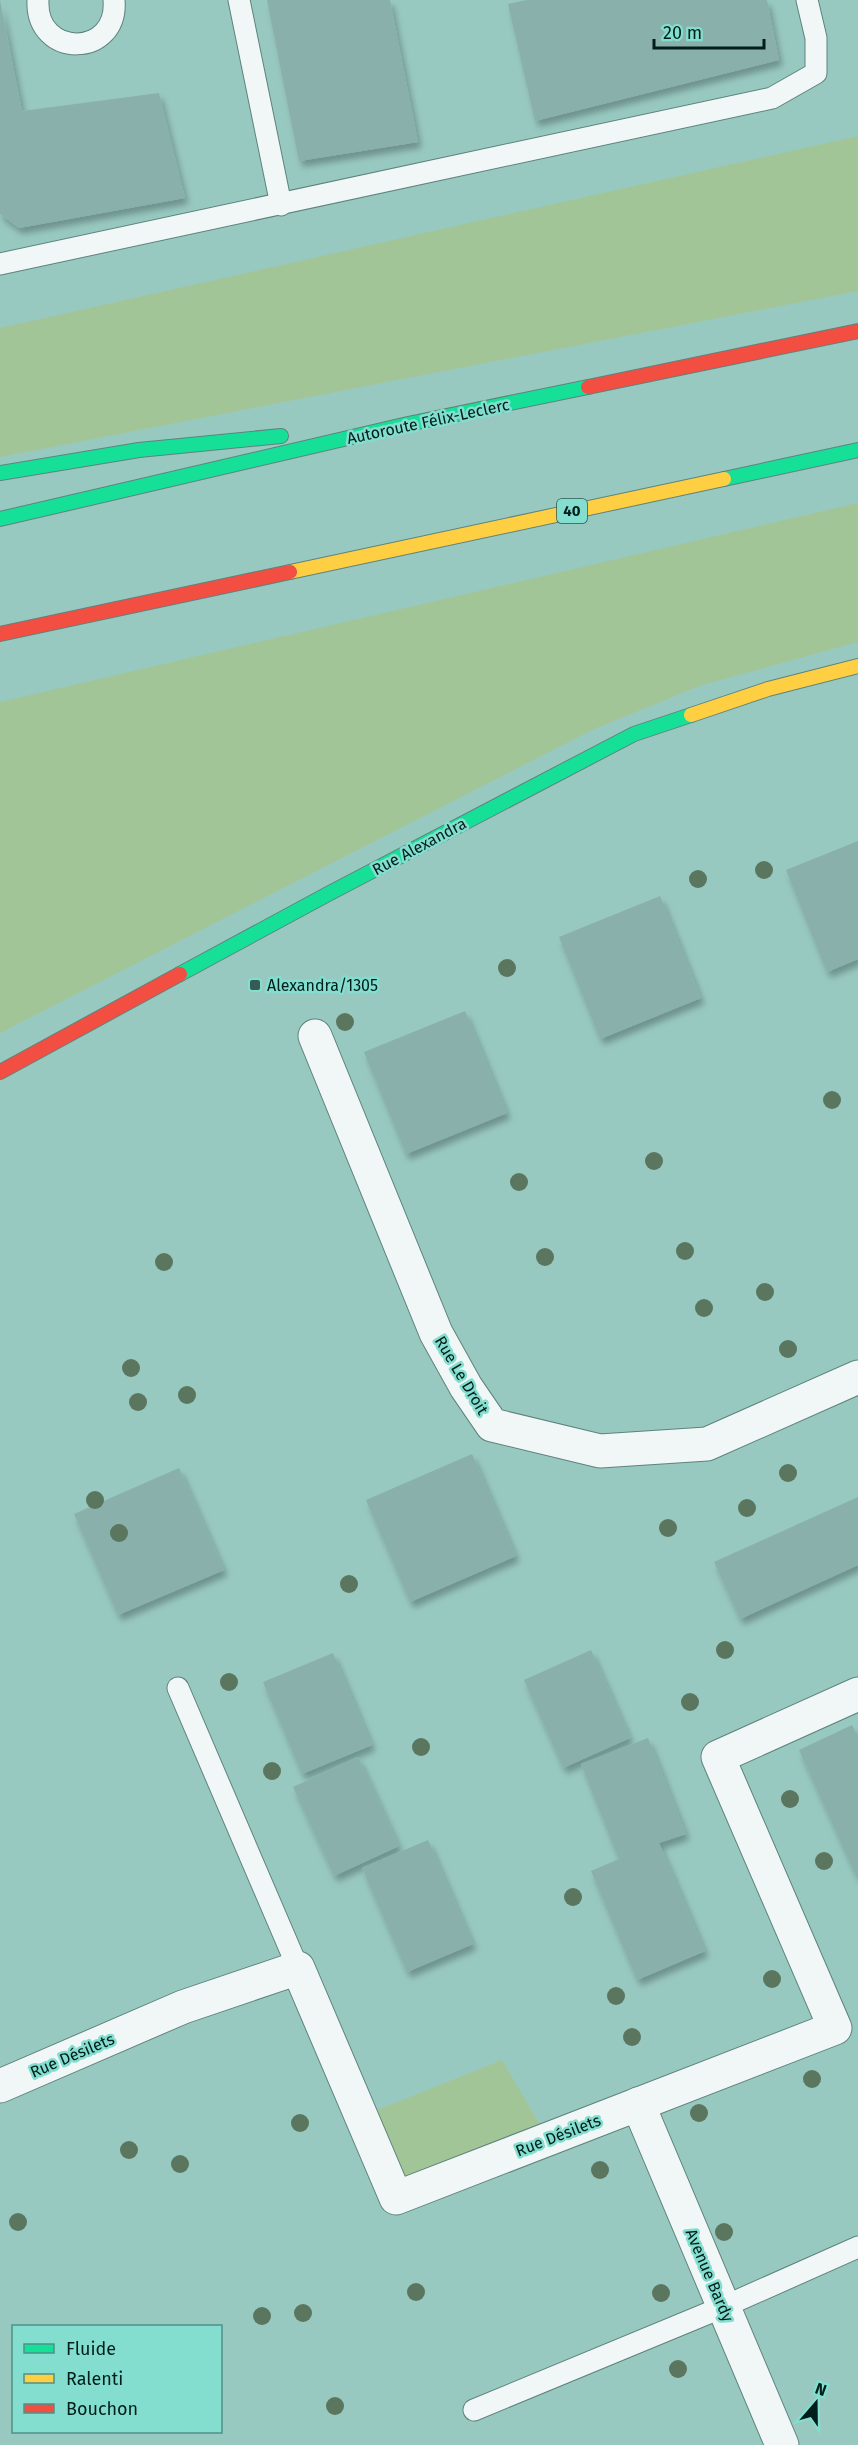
<svg xmlns="http://www.w3.org/2000/svg" width="858" height="2445" viewBox="0 0 858 2445" font-family="'Fira Sans',sans-serif">
<style>
.green{fill:#a2c598}
.building{fill:#89b0aa;filter:url(#shadow)}
.lines{fill:none;stroke-linecap:round;stroke-linejoin:round}
.lane-casing{stroke:#5e837d;stroke-width:23}
.street-casing{stroke:#5e837d;stroke-width:35}
.fast-casing{stroke:#5e837d;stroke-width:16}
.slow-casing{stroke:#5e837d;stroke-width:16}
.jam-casing{stroke:#5e837d;stroke-width:16}
.lane{stroke:#f0f7f6;stroke-width:21}
.street{stroke:#f0f7f6;stroke-width:33}
.fast{stroke:#16e098;stroke-width:14}
.slow{stroke:#ffcf43;stroke-width:14}
.jam{stroke:#f24e42;stroke-width:14}
.tree{fill:#5b765f}
.poi-dot{fill:#365a54;stroke:#83decf;stroke-width:2}
.labels{text-anchor:middle;stroke-width:5;stroke-linejoin:round;paint-order:stroke}
.shield{fill:#83decf;stroke:#285850;stroke-width:1.5}
.shield-label{font-size:15px;font-weight:bold;fill:#011e1a}
.street-label{font-size:16px;fill:#011e1a;stroke:#83decf}
.poi-label{font-size:16px;fill:#011e1a;stroke:#83decf;text-anchor:start}
</style>
<defs>
<filter id="shadow"><feDropShadow dx="3.5" dy="6" stdDeviation="3" flood-color="#0004"/></filter>
</defs>
<rect width="100%" height="100%" fill="#98c9c1"/>
<g class="green">
<polygon points="858,136 858,291 0,457 0,328"/>
<polygon points="858,503 858,642 702,685 592,730 0,1033 0,702"/>
<polygon points="502,2060 546,2135 420,2196 382,2167 360,2117"/>
</g>
<g class="building">
<polygon points="0,0 22,111 159,93 185,198 19,228 0,214"/>
<polygon points="267,0 390,0 418,142 299,161"/>
<polygon points="527,0 767,0 779,60 535,121 508,4"/>
<polygon points="858,841 858,959 827,972 786,870"/>
<polygon points="660,896 701,998 600,1039 559,937"/>
<polygon points="465,1011 507,1113 406,1154 364,1052"/>
<polygon points="472,1454 516,1556 410,1602 366,1500"/>
<polygon points="179,1468 224,1570 118,1615 74,1514"/>
<polygon points="858,1497 858,1565 740,1619 714,1562"/>
<polygon points="591,1650 630,1738 563,1768 524,1680"/>
<polygon points="333,1653 372,1745 302,1774 263,1682"/>
<polygon points="852,1725 858,1737 858,1880 799,1750"/>
<polygon points="648,1738 686,1834 659,1843 705,1951 637,1980 591,1871 619,1859 581,1764"/>
<polygon points="358,1757 399,1846 334,1876 293,1787"/>
<polygon points="428,1840 473,1944 407,1972 362,1868"/>
</g>
<g class="lines">
<g class="lane-casing">
<g id="lane">
<path d="M 38,0 C 35,59 119,58 114,0"/>
<polyline points="239,0 281,205"/>
<polyline points="0,264 772,98 816,73 816,38 807,0"/>
<polyline points="178,1688 298,1968"/>
<polyline points="474,2410 723,2307 858,2247"/>
</g>
</g>
<g class="street-casing">
<g id="street">
<polyline points="315,1036 436,1333 466,1387 492,1425 600,1451 707,1444 858,1377"/>
<polyline points="0,2086 183,2007 298,1968 396,2198 835,2028 718,1757 858,1694"/>
<polyline points="638,2104 782,2445"/>
</g>
</g>
<g class="fast-casing">
<g id="fast">
<polyline points="0,473 139,450 281,436"/>
<polyline points="724,479 858,450"/>
<polyline points="0,519 408,424 588,387"/>
<polyline points="180,974 328,894 634,734 691,715"/>
</g>
</g>
<g class="slow-casing">
<g id="slow">
<polyline points="290,572 724,479"/>
<polyline points="691,715 768,689 858,666"/>
</g>
</g>
<g class="jam-casing">
<g id="jam">
<polyline points="588,387 858,331"/>
<polyline points="0,634 290,572"/>
<polyline points="0,1072 180,974"/>
</g>
</g>
<use href="#lane" class="lane"/>
<use href="#street" class="street"/>
<use href="#fast" class="fast"/>
<use href="#slow" class="slow"/>
<use href="#jam" class="jam"/>
</g>
<g class="tree">
<circle cx="764" cy="870" r="9"/>
<circle cx="698" cy="879" r="9"/>
<circle cx="507" cy="968" r="9"/>
<circle cx="345" cy="1022" r="9"/>
<circle cx="832" cy="1100" r="9"/>
<circle cx="654" cy="1161" r="9"/>
<circle cx="519" cy="1182" r="9"/>
<circle cx="685" cy="1251" r="9"/>
<circle cx="545" cy="1257" r="9"/>
<circle cx="164" cy="1262" r="9"/>
<circle cx="765" cy="1292" r="9"/>
<circle cx="704" cy="1308" r="9"/>
<circle cx="788" cy="1349" r="9"/>
<circle cx="131" cy="1368" r="9"/>
<circle cx="187" cy="1395" r="9"/>
<circle cx="138" cy="1402" r="9"/>
<circle cx="788" cy="1473" r="9"/>
<circle cx="95" cy="1500" r="9"/>
<circle cx="747" cy="1508" r="9"/>
<circle cx="668" cy="1528" r="9"/>
<circle cx="119" cy="1533" r="9"/>
<circle cx="349" cy="1584" r="9"/>
<circle cx="725" cy="1650" r="9"/>
<circle cx="229" cy="1682" r="9"/>
<circle cx="690" cy="1702" r="9"/>
<circle cx="421" cy="1747" r="9"/>
<circle cx="272" cy="1771" r="9"/>
<circle cx="790" cy="1799" r="9"/>
<circle cx="824" cy="1861" r="9"/>
<circle cx="573" cy="1897" r="9"/>
<circle cx="772" cy="1979" r="9"/>
<circle cx="616" cy="1996" r="9"/>
<circle cx="632" cy="2037" r="9"/>
<circle cx="812" cy="2079" r="9"/>
<circle cx="699" cy="2113" r="9"/>
<circle cx="300" cy="2123" r="9"/>
<circle cx="129" cy="2150" r="9"/>
<circle cx="180" cy="2164" r="9"/>
<circle cx="600" cy="2170" r="9"/>
<circle cx="18" cy="2222" r="9"/>
<circle cx="724" cy="2232" r="9"/>
<circle cx="416" cy="2292" r="9"/>
<circle cx="661" cy="2293" r="9"/>
<circle cx="303" cy="2313" r="9"/>
<circle cx="262" cy="2316" r="9"/>
<circle cx="678" cy="2369" r="9"/>
<circle cx="335" cy="2406" r="9"/>
</g>
<rect class="poi-dot" x="249" y="979" width="12" height="12" rx="3"/>
<g class="labels">
<rect class="shield" x="557" y="499" width="30" height="24" rx="4.5"/>
<g class="shield-label">
<text x="572" y="516">40</text>
</g>
<g class="street-label">
<text transform="translate(428 421) rotate(-12)" y="6">Autoroute Félix-Leclerc</text>
<text transform="translate(419 846) rotate(-28)" y="6">Rue Alexandra</text>
<text transform="translate(462 1375) rotate(59)" y="6">Rue Le Droit</text>
<text transform="translate(72 2055) rotate(-23)" y="6">Rue Désilets</text>
<text transform="translate(558 2135) rotate(-21)" y="6">Rue Désilets</text>
<text transform="translate(710 2275) rotate(67)" y="6">Avenue Bardy</text>
</g>
<g class="poi-label">
<text x="267" y="991">Alexandra/1305</text>
</g>
</g>
<rect x="12" y="2325" width="210" height="108" fill="#83decf" stroke="#4f9187" stroke-width="1.5"/>
<rect x="24" y="2344" width="30" height="9" fill="#16e098" stroke="#4f9187" stroke-width="1.5"/>
<text x="66" y="2355" font-size="18" fill="#011e1a">Fluide</text>
<rect x="24" y="2374" width="30" height="9" fill="#ffcf43" stroke="#4f9187" stroke-width="1.5"/>
<text x="66" y="2385" font-size="18" fill="#011e1a">Ralenti</text>
<rect x="24" y="2404" width="30" height="9" fill="#f24e42" stroke="#4f9187" stroke-width="1.5"/>
<text x="66" y="2415" font-size="18" fill="#011e1a">Bouchon</text>
<g transform="translate(816 2403) rotate(20)" stroke="#83decf" stroke-width="4.5" paint-order="stroke">
<path d="M0-4.5L10 22L0 15L-10 22Z" fill="#011e1a"/>
<text y="-9" font-size="16" font-weight="bold" text-anchor="middle" fill="#011e1a">N</text>
</g>
<path d="M654 39v9h110v-9" fill="none" stroke="#011e1a" stroke-width="3"/>
<text x="663" y="39" font-size="18" fill="#011e1a" stroke="#83decf" stroke-width="4.5" paint-order="stroke">20 m</text>
</svg>
